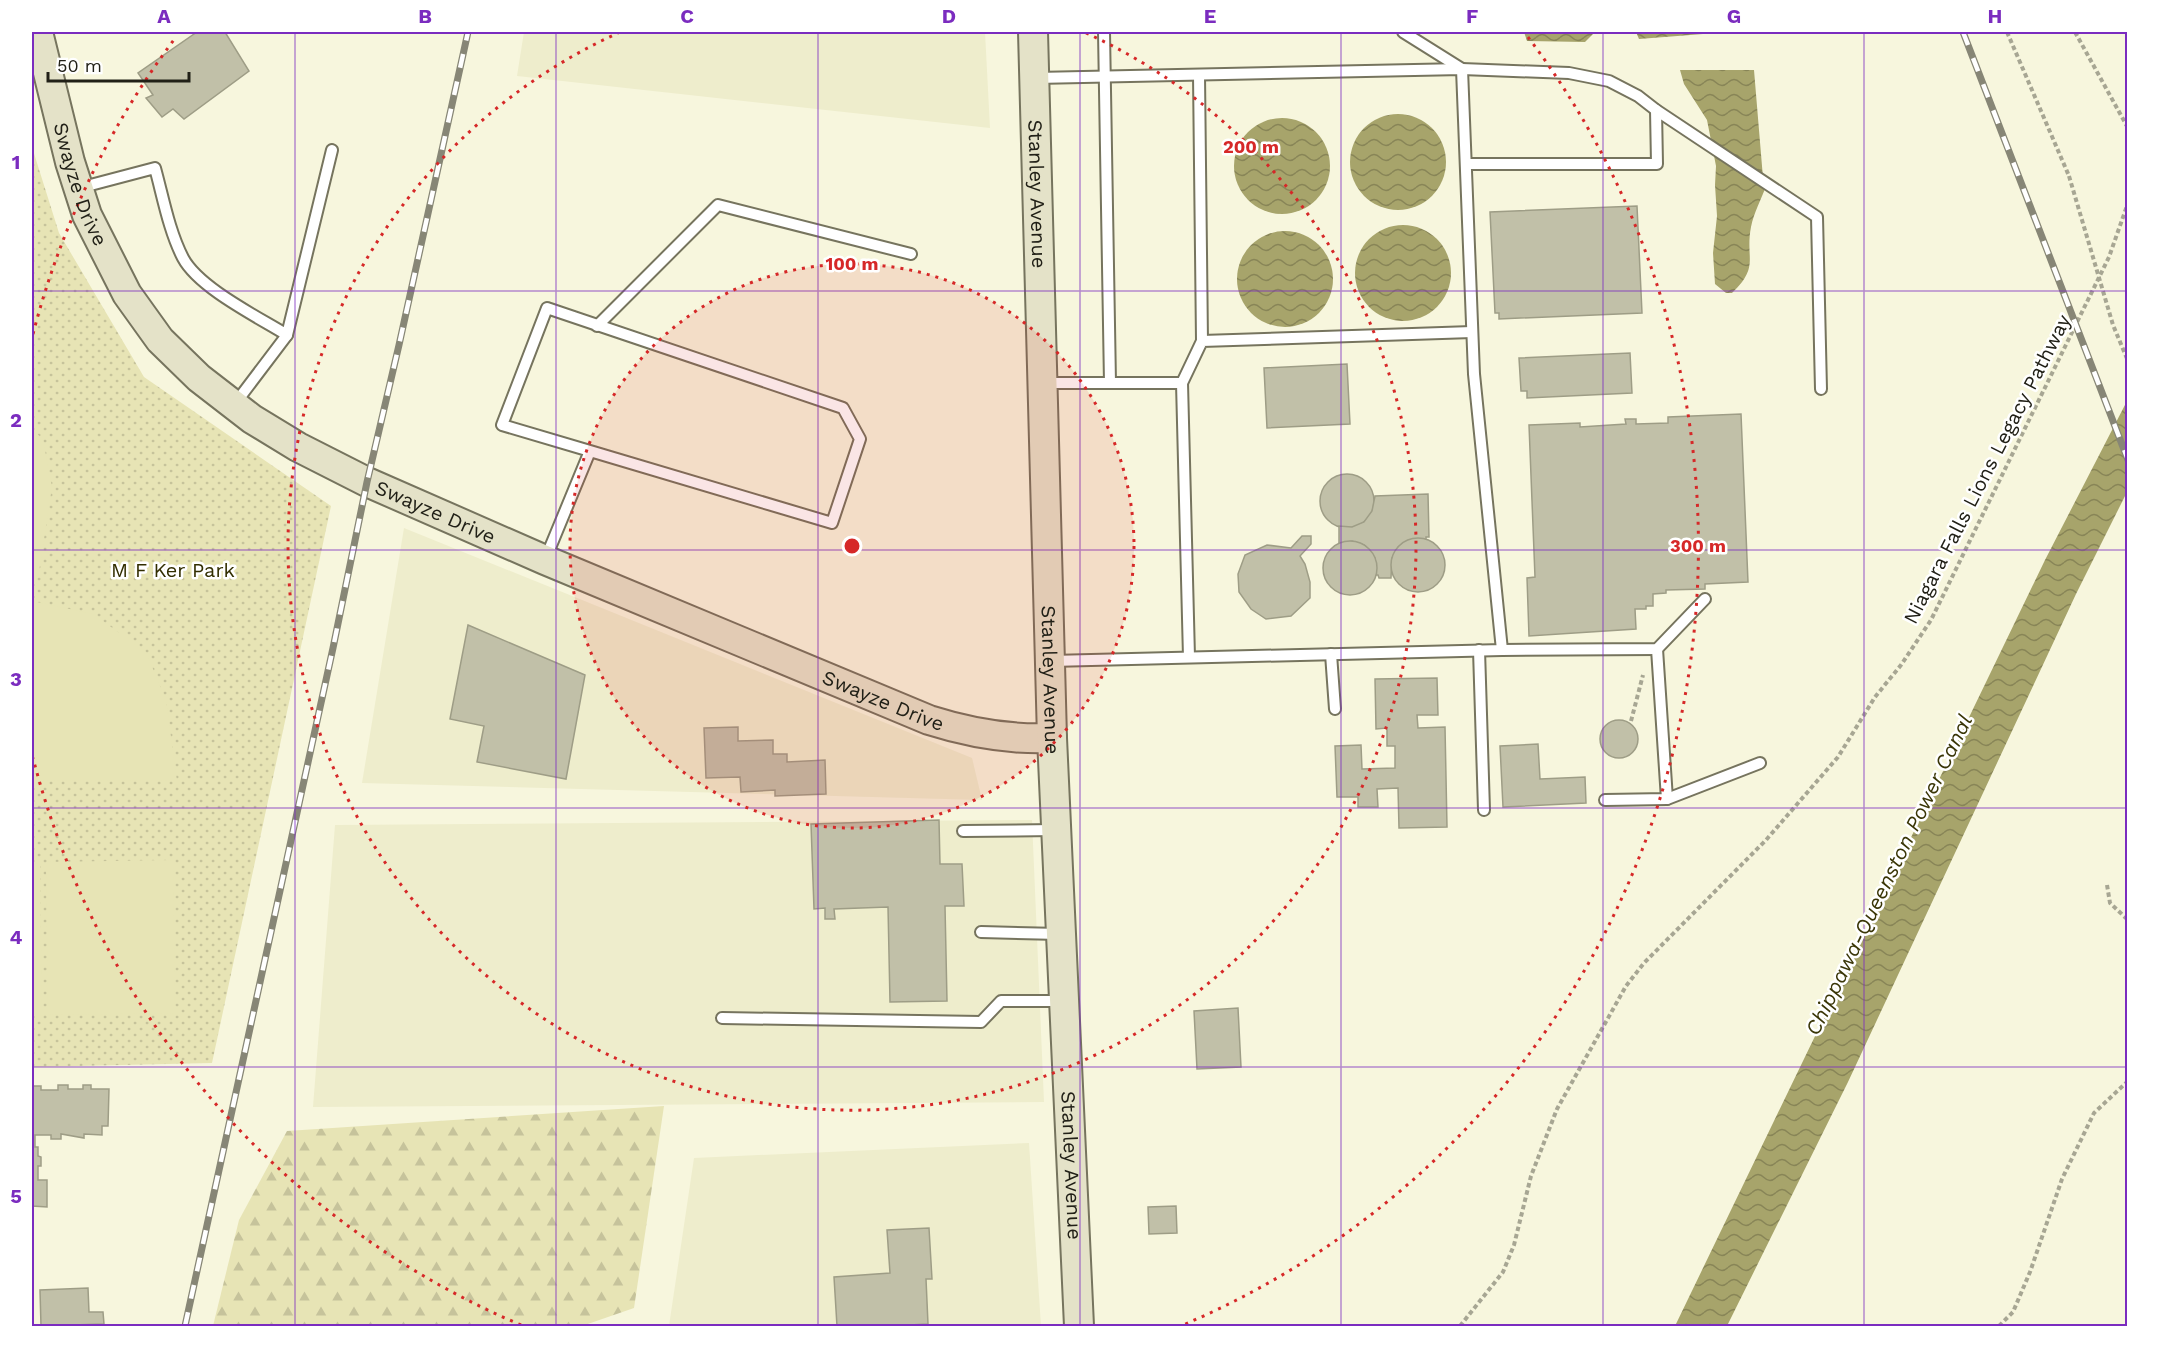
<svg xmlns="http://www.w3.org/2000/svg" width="2159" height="1358" viewBox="0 0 2159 1358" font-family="'Work Sans',sans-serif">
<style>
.built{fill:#eeedcc}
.grass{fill:url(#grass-dots)}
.forest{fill:url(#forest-firs)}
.pitch{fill:#e7e4b5}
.water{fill:url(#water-waves)}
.building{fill:#c1c0a8;stroke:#9e9d86;stroke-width:1.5}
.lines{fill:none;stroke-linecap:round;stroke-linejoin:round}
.lane-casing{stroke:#76745e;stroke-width:14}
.secondary-casing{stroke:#76745e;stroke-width:32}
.path{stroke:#a7a693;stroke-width:4;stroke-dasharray:4.5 3;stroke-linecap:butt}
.lane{stroke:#fff;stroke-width:10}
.secondary{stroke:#e4e2c8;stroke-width:28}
.rail-casing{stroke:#878676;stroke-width:7}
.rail{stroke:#fff;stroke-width:4.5;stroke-dasharray:14;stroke-linecap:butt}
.path-bridge{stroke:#a7a693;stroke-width:4;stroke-dasharray:4.5 3;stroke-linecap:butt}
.grid{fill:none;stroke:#7b2cbf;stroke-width:1.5;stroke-opacity:0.55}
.ring{fill:none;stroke:#d62828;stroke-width:3;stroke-dasharray:3 6}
.labels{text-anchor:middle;stroke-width:5;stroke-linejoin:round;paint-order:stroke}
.street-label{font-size:20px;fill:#212017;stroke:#fff}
.park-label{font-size:20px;fill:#322e00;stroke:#fff}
.water-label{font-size:21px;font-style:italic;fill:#3a3607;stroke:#fff}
.centre{fill:#d62828;stroke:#fff;stroke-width:3}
.ring-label{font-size:18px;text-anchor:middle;font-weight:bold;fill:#d62828;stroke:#fff;stroke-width:5;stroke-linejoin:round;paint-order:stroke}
.neatline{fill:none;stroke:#7b2cbf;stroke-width:2}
.grid-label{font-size:20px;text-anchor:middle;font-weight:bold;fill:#7b2cbf}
</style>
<defs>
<pattern id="grass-dots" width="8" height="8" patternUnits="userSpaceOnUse" patternTransform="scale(1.5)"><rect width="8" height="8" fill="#e7e4b5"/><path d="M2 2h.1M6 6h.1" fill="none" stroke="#c6c39b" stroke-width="1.8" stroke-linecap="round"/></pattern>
<pattern id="forest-firs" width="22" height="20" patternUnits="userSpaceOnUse" patternTransform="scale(1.5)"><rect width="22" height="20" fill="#e7e4b5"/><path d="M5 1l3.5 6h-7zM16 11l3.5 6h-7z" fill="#c6c39b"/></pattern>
<pattern id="water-waves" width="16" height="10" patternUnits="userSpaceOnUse" patternTransform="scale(1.5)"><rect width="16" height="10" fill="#a7a46b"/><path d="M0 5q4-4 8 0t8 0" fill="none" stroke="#888557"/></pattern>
</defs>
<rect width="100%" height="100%" fill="#f7f6dd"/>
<g class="built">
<polygon points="524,32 985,32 990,128 517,76"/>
<polygon points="404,528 972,758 982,800 362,783"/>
<polygon points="1032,820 1044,1102 313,1107 335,825"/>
<polygon points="1029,1143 1041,1326 669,1326 694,1158"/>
</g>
<polygon class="grass" points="32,147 59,233 144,377 331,506 212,1063 32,1067"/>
<polygon class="forest" points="664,1106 634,1308 582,1326 213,1326 239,1220 287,1131"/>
<g class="pitch">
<polygon points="32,428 43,440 52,487 38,578 32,578"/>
<polygon points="32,601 93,614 146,652 166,700 177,781 32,780"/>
<polygon points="173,860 175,1013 48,1015 46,862"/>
<polygon points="32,862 40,862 42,1015 32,1015"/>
</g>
<g class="water">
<polygon points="1524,32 1595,32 1585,42 1527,41"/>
<polygon points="1636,32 1703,32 1703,34 1639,39"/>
<path d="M 1680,70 L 1754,70 L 1763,178 L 1766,186 C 1761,200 1754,212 1751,227 C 1745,259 1760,266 1732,293 L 1726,293 L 1715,284 L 1713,253 L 1717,216 L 1715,185 L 1716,166 L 1707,120 L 1684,84 Z"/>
<circle cx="1398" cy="162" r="48"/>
<circle cx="1282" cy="166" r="48"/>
<circle cx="1403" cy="273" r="48"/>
<circle cx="1285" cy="279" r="48"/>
<polygon points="2127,401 2127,492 2076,594 1848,1082 1727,1326 1675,1326 2045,560"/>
</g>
<g class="building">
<polygon points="197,32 225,32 249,71 184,119 173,109 162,117 146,98 153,95 138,73"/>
<polygon points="1637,206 1642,313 1499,319 1499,313 1495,313 1490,212"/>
<polygon points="1630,353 1632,393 1527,398 1527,391 1521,391 1519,358"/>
<polygon points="1347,364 1350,424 1267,428 1264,368"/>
<polygon points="1741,414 1748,582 1705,584 1705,589 1666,590 1666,593 1653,594 1653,606 1646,606 1646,609 1635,609 1636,629 1529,636 1527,578 1535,577 1529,425 1580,423 1580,427 1626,424 1625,419 1636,419 1636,424 1668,423 1668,417"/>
<circle cx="1347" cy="501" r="27"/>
<polygon points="1428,494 1429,537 1426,537 1426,540 1409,540 1398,547 1392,558 1391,578 1379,578 1378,575 1376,575 1375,558 1364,545 1352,541 1339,544 1339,526 1352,527 1364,522 1372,511 1375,496"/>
<polygon points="1302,536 1311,536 1311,544 1300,556 1305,564 1310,582 1310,598 1291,616 1266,619 1251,609 1239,592 1238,574 1245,555 1267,545 1291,548"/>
<circle cx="1418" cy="565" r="27"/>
<circle cx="1350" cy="568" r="27"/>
<polygon points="468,625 585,675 566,779 477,762 484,726 450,719"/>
<polygon points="1437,678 1438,715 1417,715 1418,728 1445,727 1447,827 1399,828 1398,788 1377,789 1378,807 1358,807 1358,797 1337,797 1335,746 1361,745 1362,769 1395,768 1395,746 1387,746 1387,728 1376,729 1375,679"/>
<circle cx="1619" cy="739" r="19"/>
<polygon points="738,727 738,741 773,740 773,754 787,754 787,762 825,760 826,794 775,796 775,790 741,792 740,777 706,778 704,728"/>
<polygon points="1538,744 1540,779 1585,777 1586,803 1503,807 1500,746"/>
<polygon points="939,820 940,864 962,864 964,906 945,906 947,1001 890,1002 888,907 834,909 835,919 825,919 825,908 814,909 811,824"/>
<polygon points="1238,1008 1241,1067 1197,1069 1194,1011"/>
<polygon points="58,1085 68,1085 68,1089 83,1089 83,1085 91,1085 91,1089 109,1089 108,1126 102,1126 102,1135 84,1134 84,1138 61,1134 61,1139 51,1139 51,1135 35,1135 35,1147 38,1147 38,1156 41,1157 41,1166 38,1166 38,1180 47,1180 47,1207 32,1206 32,1086 41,1086 41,1090 58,1090"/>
<polygon points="1176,1206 1177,1233 1149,1234 1148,1207"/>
<polygon points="929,1228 932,1279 926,1279 928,1324 891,1326 837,1326 834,1277 890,1273 887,1230"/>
<polygon points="88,1288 89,1312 103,1312 104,1324 41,1326 40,1290"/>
</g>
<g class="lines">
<g class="lane-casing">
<g id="lane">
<polyline points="1104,32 1110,383"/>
<polyline points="1199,75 1202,341"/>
<polyline points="1036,78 1462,69 1569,73 1609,81 1638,96 1656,110 1817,217 1821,389"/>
<polyline points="1466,164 1657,164 1656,110"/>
<path d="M 79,188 L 155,168 C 163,197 169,231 183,258 C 199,288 258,317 287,335 L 332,150"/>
<polyline points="597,326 718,205 911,254"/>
<polyline points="1045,383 1182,383 1189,657"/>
<polyline points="1182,383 1202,341 1472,332"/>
<polyline points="234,405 287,335"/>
<polyline points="545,560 590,451 832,523 860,439 843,408 547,308 502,425 590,451"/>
<polyline points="1657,649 1667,799"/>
<polyline points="1479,650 1484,810"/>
<polyline points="1502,650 1657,649 1705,599"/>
<polyline points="1331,654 1335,709"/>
<polyline points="1051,661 1502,650 1474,374 1462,69 1403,32"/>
<polyline points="1605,800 1667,799 1760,763"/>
<polyline points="963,831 1055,830"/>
<polyline points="981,932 1060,934"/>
<polyline points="722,1018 981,1022 1001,1001 1064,1001"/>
</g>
</g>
<g class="secondary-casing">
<g id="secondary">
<path id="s1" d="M 38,32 L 70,162 L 87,215 L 127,294 L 160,340 L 199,378 L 252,419 L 298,447 L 367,482 L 545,560 L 929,720 C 970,733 1009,740 1052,738"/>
<path id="s2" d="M 1033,32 L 1052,738 L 1079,1326"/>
</g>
</g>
<g class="path">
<polyline points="2007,32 2069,176"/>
<polyline points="2075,32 2128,128"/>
<polyline points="1631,721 1643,675"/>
<polyline points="2107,885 2110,903 2128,920"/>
<polyline points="1460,1326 1503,1272 1514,1245 1531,1176 1557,1109 1626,986 1644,963 1766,840 1838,757 1875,697 1901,665 1931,620 2109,257 2128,203"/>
<polyline points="1999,1326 2013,1312 2030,1272 2062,1179 2094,1113 2128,1081"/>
</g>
<use href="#lane" class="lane"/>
<use href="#secondary" class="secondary"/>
<g class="rail-casing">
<g id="rail">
<polyline points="1963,32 2128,460"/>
<polyline points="185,1326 333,648 367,482 399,345 468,32"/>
</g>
</g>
<use href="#rail" class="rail"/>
<polyline class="path-bridge" points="2069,176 2113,325 2128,361"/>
</g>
<path class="grid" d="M 295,32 L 295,1326M 556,32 L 556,1326M 818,32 L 818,1326M 1080,32 L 1080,1326M 1341,32 L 1341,1326M 1603,32 L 1603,1326M 1864,32 L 1864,1326M 32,291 L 2128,291M 32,550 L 2128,550M 32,808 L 2128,808M 32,1067 L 2128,1067"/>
<circle cx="852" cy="546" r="282" fill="#d62828" fill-opacity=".12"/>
<g class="ring">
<circle cx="852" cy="546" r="282"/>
<path d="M1086 33A564 564 0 1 1 618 33"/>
<path d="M521 1325A846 846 0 0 1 33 758M33 334A846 846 0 0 1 176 37M1528 37A846 846 0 0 1 1183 1325"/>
</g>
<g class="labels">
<g class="street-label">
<text dy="7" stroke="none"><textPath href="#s1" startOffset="158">Swayze Drive</textPath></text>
<text dy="7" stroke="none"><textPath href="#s2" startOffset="162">Stanley Avenue</textPath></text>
<text transform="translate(1987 469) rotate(-63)" y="7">Niagara Falls Lions Legacy Pathway</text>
<text dy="7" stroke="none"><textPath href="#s1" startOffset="662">Swayze Drive</textPath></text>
<text dy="7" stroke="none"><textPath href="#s2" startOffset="648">Stanley Avenue</textPath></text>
<text dy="7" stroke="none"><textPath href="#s1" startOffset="1148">Swayze Drive</textPath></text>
<text dy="7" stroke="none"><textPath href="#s2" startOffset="1134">Stanley Avenue</textPath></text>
</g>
<g class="park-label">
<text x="173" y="577">M F Ker Park</text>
</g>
<g class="water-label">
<text transform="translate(1889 875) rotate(-64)" y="7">Chippawa-Queenston Power Canal</text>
</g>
</g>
<circle cx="852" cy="546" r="9" class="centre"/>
<g class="ring-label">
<text x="1251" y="153">200 m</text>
<text x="852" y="270">100 m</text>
<text x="1698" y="552">300 m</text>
</g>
<rect width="2159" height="1358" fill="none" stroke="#ffffff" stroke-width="66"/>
<path d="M48 72v9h141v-9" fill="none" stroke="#212017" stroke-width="3"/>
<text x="57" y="72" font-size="18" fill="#212017" stroke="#ffffff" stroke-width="4.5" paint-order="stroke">50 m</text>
<rect x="33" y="33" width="2093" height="1292" class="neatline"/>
<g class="grid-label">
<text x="164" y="23">A</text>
<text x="425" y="23">B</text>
<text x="687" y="23">C</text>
<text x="949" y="23">D</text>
<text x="1210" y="23">E</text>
<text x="1472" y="23">F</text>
<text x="1734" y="23">G</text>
<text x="1995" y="23">H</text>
<text x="16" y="169">1</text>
<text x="16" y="427">2</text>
<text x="16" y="686">3</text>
<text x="16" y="944">4</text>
<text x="16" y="1203">5</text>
</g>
</svg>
